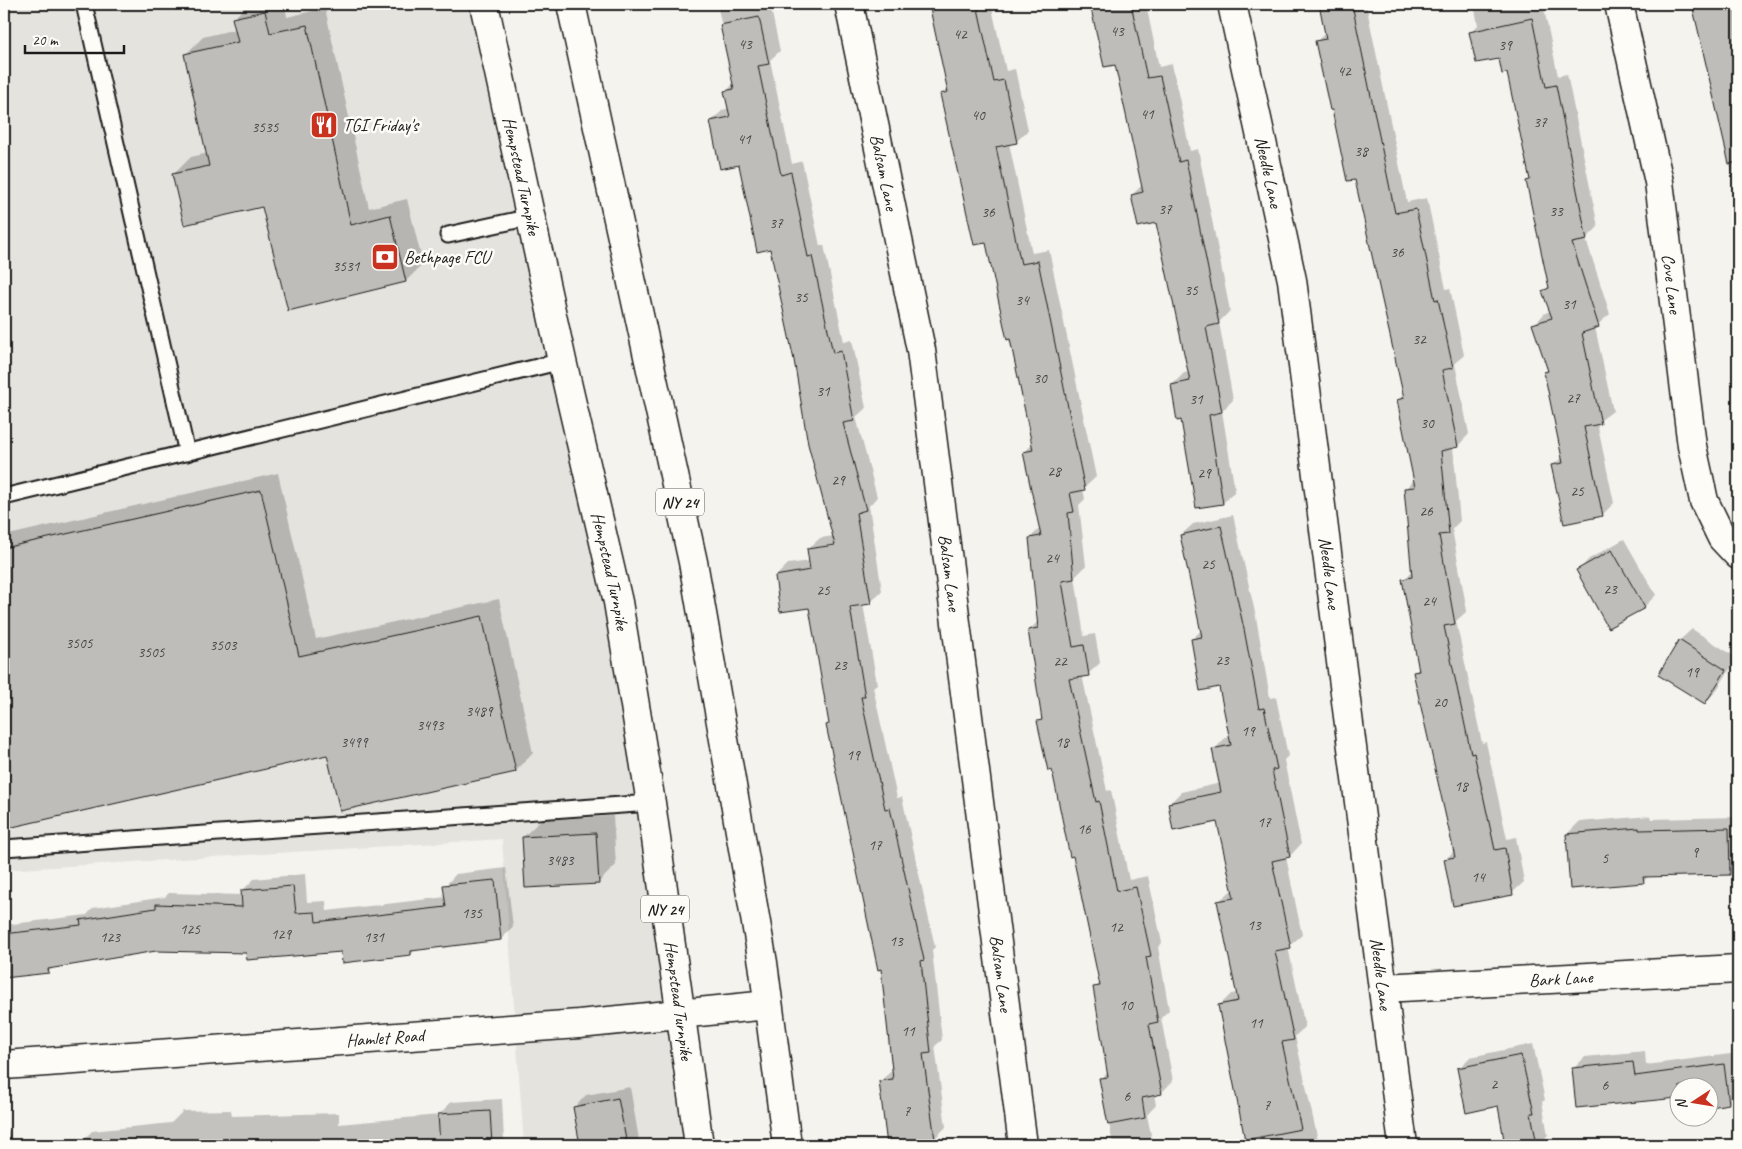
<svg xmlns="http://www.w3.org/2000/svg" width="1742" height="1149" viewBox="0 0 1742 1149" font-family="Caveat,sans-serif">
<style>
.built{fill:#e4e3de}
.shadow{fill:#0003}
.building{fill:#bebdba;stroke:#1c1c1c}
.lines{fill:none;stroke-linecap:round;stroke-linejoin:round}
.lane-casing{stroke:#1c1c1c;stroke-width:19}
.street-casing{stroke:#1c1c1c;stroke-width:31}
.primary-casing{stroke:#1c1c1c;stroke-width:31}
.lane{stroke:#fdfcf7;stroke-width:15}
.street{stroke:#fdfcf7;stroke-width:28}
.primary{stroke:#fdfcf7;stroke-width:28}
.labels{text-anchor:middle;stroke-width:5;stroke-linejoin:round;paint-order:stroke}
.number-label{font-size:15px;fill:#444}
.shield{fill:#fdfcf7;stroke:#605f5e;stroke-width:1}
.shield-label{font-size:16px;font-weight:bold;fill:#1c1c1c}
.poi-label{font-size:18px;fill:#1c1c1c;stroke:#fdfcf7;text-anchor:start}
.street-label{font-size:18px;fill:#1c1c1c;stroke:#fdfcf7}
</style>
<rect width="100%" height="100%" fill="#f4f3ee"/>
<filter id="ink" filterUnits="userSpaceOnUse"><feTurbulence type="fractalNoise" baseFrequency=".02" numOctaves="2"/><feDisplacementMap in="SourceGraphic" scale="10" xChannelSelector="R" yChannelSelector="G"/><feConvolveMatrix kernelMatrix="1 2 1 2 8 2 1 2 1" color-interpolation-filters="sRGB"/></filter>
<g filter="url(#ink)">
<polygon class="built" points="4,4 477,4 651,803 693,1145 524,1145 502,839 4,870"/>
<g class="shadow">
<polygon points="248,4 285,4 287,17 325,8 369,208 407,199 423,264 406,281 289,310 263,206 174,174 191,157 208,153 186,54 203,37 236,29 234,18"/>
<polygon points="717,4 770,4 780,51 770,60 792,164 802,161 820,246 824,245 844,342 852,340 866,408 856,417 877,497 869,506 882,591 870,603 863,604 877,684 873,687 897,798 902,797 935,947 932,950 942,1040 935,1046 946,1127 934,1139 929,1140 930,1145 889,1145 880,1081 894,1069 883,968 827,725 830,722 810,606 776,576 788,564 810,561 808,549 820,538 834,536 771,247 740,164 711,121 723,110 729,108 726,92 734,83"/>
<polygon points="932,4 991,4 1006,71 1015,69 1028,130 1016,142 1009,143 1032,253 1049,250 1096,477 1083,489 1085,499 1079,505 1086,566 1075,577 1084,636 1095,634 1100,663 1088,674 1082,675 1107,791 1111,790 1129,880 1148,876 1162,943 1158,947 1169,1010 1161,1018 1173,1081 1161,1093 1154,1094 1156,1105 1147,1115 1153,1145 1113,1145 1101,1079 1109,1071 1095,988 1101,982 1074,855 1053,768 1039,722 1043,717 1029,631 1038,621 1030,538 1041,527 1025,452 1033,443 987,241 942,94 948,88"/>
<polygon points="1091,4 1146,4 1159,67 1172,64 1190,151 1198,149 1230,311 1219,322 1233,400 1222,411 1235,491 1223,503 1197,507 1182,419 1172,385 1184,373 1189,372 1157,221 1132,195 1142,185 1116,63 1105,66"/>
<polygon points="1320,4 1366,4 1407,202 1427,198 1446,289 1450,288 1464,355 1455,364 1469,434 1458,446 1453,447 1460,521 1452,529 1467,611 1456,621 1482,743 1486,742 1507,839 1516,837 1524,882 1512,893 1445,860 1455,850 1415,672 1419,668 1404,580 1413,570 1405,489 1415,479 1398,400 1404,394 1356,178 1348,180 1316,42 1326,32"/>
<polygon points="1474,4 1543,4 1558,76 1567,74 1598,227 1586,239 1610,314 1595,327 1613,411 1597,423 1614,503 1602,515 1553,466 1563,456 1545,372 1548,369 1534,325 1545,313 1551,311 1544,291 1550,285 1508,71 1500,57 1471,32 1478,25"/>
<polygon points="1693,4 1738,4 1738,194 1714,102"/>
<polygon points="278,473 316,639 499,599 533,753 516,771 328,753 4,828 4,536"/>
<polygon points="1233,515 1256,617 1270,698 1276,697 1288,756 1284,760 1301,844 1290,856 1286,857 1302,935 1288,947 1305,1027 1295,1036 1319,1145 1266,1145 1219,1006 1231,994 1238,993 1218,902 1233,889 1218,820 1169,804 1181,792 1221,783 1214,750 1225,738 1230,737 1220,686 1192,639 1202,630 1181,535 1193,524"/>
<polygon points="1624,539 1656,595 1644,607 1578,571 1589,559"/>
<polygon points="1692,629 1737,658 1716,691 1705,703 1659,674 1680,640"/>
<polygon points="613,816 616,865 598,883 523,837 541,820"/>
<polygon points="1650,816 1651,819 1738,817 1738,873 1649,876 1643,882 1567,834 1579,822"/>
<polygon points="506,868 513,927 501,939 416,949 411,954 342,950 156,950 54,967 48,972 4,977 4,925 87,915 93,908 165,897 169,893 242,895 242,891 254,879 305,874 307,902 326,901 327,911 446,897 445,886 456,874"/>
<polygon points="1533,1044 1545,1100 1542,1102 1548,1135 1538,1145 1506,1145 1499,1105 1458,1069 1470,1057"/>
<polygon points="1645,1051 1646,1065 1738,1053 1738,1101 1710,1105 1710,1086 1680,1086 1573,1069 1585,1057"/>
<polygon points="630,1087 640,1145 581,1145 575,1107 586,1095"/>
<polygon points="502,1099 504,1141 499,1145 80,1145 80,1143 92,1131 171,1123 183,1111 231,1110 232,1116 339,1113 339,1124 439,1115 451,1102"/>
<polygon points="9,1131 12,1145 4,1145 4,1132"/>
</g>
<g class="building">
<polygon points="929,4 977,4 994,82 1004,80 1017,143 996,147 1021,264 1038,261 1085,490 1070,493 1074,512 1068,513 1074,579 1062,581 1073,647 1084,645 1089,676 1069,679 1096,802 1099,801 1117,891 1136,887 1151,956 1146,957 1158,1022 1149,1024 1162,1094 1142,1098 1145,1118 1108,1125 1099,1078 1108,1077 1093,987 1100,986 1073,856 1070,857 1052,770 1048,771 1037,721 1042,720 1028,630 1038,628 1029,538 1041,536 1023,452 1033,450 1010,339 1007,340 986,243 974,245 940,94 948,92"/>
<polygon points="1090,4 1131,4 1147,78 1160,76 1179,162 1186,160 1219,324 1206,327 1222,412 1209,415 1223,504 1196,508 1181,420 1177,421 1171,385 1190,381 1156,223 1138,227 1131,195 1143,192 1115,65 1104,67"/>
<polygon points="1319,4 1352,4 1395,213 1416,209 1435,300 1438,299 1453,368 1442,370 1458,447 1441,451 1449,534 1439,535 1455,624 1444,626 1471,754 1474,753 1495,850 1505,848 1513,895 1453,906 1444,859 1455,857 1413,672 1419,671 1402,579 1412,577 1404,488 1415,487 1397,400 1404,398 1355,180 1347,181 1332,110 1330,110 1315,41 1326,39"/>
<polygon points="1692,4 1738,4 1738,162 1729,164"/>
<polygon points="265,11 270,33 307,25 351,225 390,215 406,282 288,311 262,207 184,225 172,174 209,166 184,54 238,42 232,18"/>
<polygon points="759,17 769,64 758,66 781,175 791,172 808,257 812,256 833,353 841,351 854,421 843,423 866,510 856,513 871,604 850,607 865,697 861,697 885,809 890,808 924,960 921,961 931,1053 923,1054 935,1140 887,1145 879,1081 893,1079 881,969 878,970 826,725 829,724 809,608 780,612 775,576 810,570 807,549 835,545 808,444 794,360 770,249 757,252 739,165 720,169 710,121 730,117 724,91 734,89 720,25"/>
<polygon points="1532,18 1546,87 1556,85 1587,240 1572,243 1599,327 1582,333 1601,424 1584,427 1603,516 1564,524 1551,465 1563,463 1544,372 1548,371 1532,324 1552,318 1542,291 1549,288 1526,181 1530,180 1507,73 1502,74 1499,59 1476,63 1469,32"/>
<polygon points="261,490 299,656 482,616 516,772 340,811 327,755 4,829 4,548"/>
<polygon points="1221,526 1244,629 1259,709 1264,708 1277,769 1272,770 1290,857 1272,861 1291,948 1275,951 1294,1040 1282,1042 1301,1129 1245,1140 1218,1005 1238,1001 1217,901 1234,898 1217,822 1173,831 1168,803 1221,792 1212,749 1231,745 1219,687 1200,691 1191,639 1202,637 1180,535"/>
<polygon points="1612,550 1645,608 1608,628 1576,570"/>
<polygon points="1679,640 1726,670 1705,704 1658,675"/>
<polygon points="1639,828 1639,830 1729,828 1730,875 1643,877 1644,883 1570,889 1566,834"/>
<polygon points="596,833 599,884 525,888 522,837"/>
<polygon points="495,880 501,940 411,951 411,955 342,963 341,952 247,960 246,953 156,951 48,969 49,973 4,978 4,934 81,925 80,920 156,908 156,904 242,907 241,890 293,886 296,913 315,912 316,922 446,907 443,885"/>
<polygon points="1521,1055 1534,1113 1531,1113 1537,1145 1505,1145 1498,1106 1466,1113 1457,1068"/>
<polygon points="1633,1062 1635,1076 1724,1064 1729,1104 1710,1107 1710,1086 1680,1086 1680,1106 1678,1098 1576,1108 1572,1068"/>
<polygon points="618,1098 627,1145 580,1145 573,1107"/>
<polygon points="490,1111 492,1145 440,1145 438,1114"/>
</g>
<g class="lines">
<g class="lane-casing">
<g id="lane">
<polyline points="84,4 187,453"/>
<polyline points="448,235 531,217"/>
<polyline points="4,494 8,496 562,361"/>
<polyline points="4,848 651,803"/>
</g>
</g>
<g class="street-casing">
<g id="street">
<path id="s1" d="M 849,4 L 921,350 L 1023,1145"/>
<path id="s2" d="M 1232,4 L 1292,280 L 1403,1145"/>
<path id="s3" d="M 1619,4 L 1659,182 L 1692,446 L 1704,501 L 1722,538 L 1738,555"/>
<path id="s4" d="M 1383,988 L 1738,969"/>
<path id="s5" d="M 4,1065 L 579,1024 L 768,1005"/>
</g>
</g>
<g class="primary-casing">
<g id="primary">
<path id="s6" d="M 484,4 L 562,361 L 618,602 L 651,803 L 699,1145"/>
<polyline points="571,4 693,562 763,963 787,1145"/>
</g>
</g>
<use href="#lane" class="lane"/>
<use href="#street" class="street"/>
<use href="#primary" class="primary"/>
</g>
</g>
<defs>
<g id="restaurant-square" transform="scale(1.4375)"><rect x="-9" y="-9" width="18" height="18" rx="4" fill="#c8321e" stroke="#fdfcf7"/><path d="M-5-6h1v4h1v-4h1v4h1v-4h1v5L-1.5 .5V6h-2V.5L-5-1ZM5-6V6H3V1.5H1.5Q1.5-4 5-6Z" fill="#fff"/></g>
<g id="bank-square" transform="scale(1.4375)"><rect x="-9" y="-9" width="18" height="18" rx="4" fill="#c8321e" stroke="#fdfcf7"/><path d="M-6-4H6V4H-6ZM0-2.3a2.3 2.3 0 1 0 0 4.6a2.3 2.3 0 1 0 0-4.6Z" fill="#fff"/></g>
</defs>
<g fill-rule="evenodd">
<use href="#restaurant-square" x="324" y="125"/>
<use href="#bank-square" x="385" y="257"/>
</g>
<g class="labels">
<g class="number-label">
<text x="1117" y="36">43</text>
<text x="960" y="39">42</text>
<text x="745" y="49">43</text>
<text x="1505" y="50">39</text>
<text x="1344" y="76">42</text>
<text x="1147" y="119">41</text>
<text x="978" y="120">40</text>
<text x="1540" y="127">37</text>
<text x="265" y="132">3535</text>
<text x="744" y="144">41</text>
<text x="1361" y="156">38</text>
<text x="1165" y="214">37</text>
<text x="1556" y="216">33</text>
<text x="988" y="217">36</text>
<text x="776" y="228">37</text>
<text x="1397" y="257">36</text>
<text x="346" y="271">3531</text>
<text x="1191" y="295">35</text>
<text x="801" y="302">35</text>
<text x="1022" y="305">34</text>
<text x="1569" y="309">31</text>
<text x="1419" y="344">32</text>
<text x="1040" y="383">30</text>
<text x="823" y="396">31</text>
<text x="1573" y="403">27</text>
<text x="1196" y="404">31</text>
<text x="1427" y="428">30</text>
<text x="1054" y="476">28</text>
<text x="1204" y="478">29</text>
<text x="838" y="485">29</text>
<text x="1577" y="496">25</text>
<text x="1426" y="516">26</text>
<text x="1052" y="563">24</text>
<text x="1208" y="569">25</text>
<text x="1610" y="594">23</text>
<text x="823" y="595">25</text>
<text x="1429" y="606">24</text>
<text x="79" y="648">3505</text>
<text x="223" y="650">3503</text>
<text x="151" y="657">3505</text>
<text x="1222" y="665">23</text>
<text x="1060" y="666">22</text>
<text x="840" y="670">23</text>
<text x="1692" y="677">19</text>
<text x="1440" y="707">20</text>
<text x="479" y="716">3489</text>
<text x="430" y="730">3493</text>
<text x="1248" y="736">19</text>
<text x="354" y="747">3499</text>
<text x="1062" y="747">18</text>
<text x="853" y="760">19</text>
<text x="1461" y="791">18</text>
<text x="1264" y="827">17</text>
<text x="1084" y="834">16</text>
<text x="875" y="850">17</text>
<text x="1695" y="857">9</text>
<text x="1605" y="863">5</text>
<text x="560" y="865">3483</text>
<text x="1478" y="882">14</text>
<text x="472" y="918">135</text>
<text x="1254" y="930">13</text>
<text x="1116" y="932">12</text>
<text x="190" y="934">125</text>
<text x="281" y="939">129</text>
<text x="110" y="942">123</text>
<text x="374" y="942">131</text>
<text x="896" y="946">13</text>
<text x="1126" y="1010">10</text>
<text x="1256" y="1028">11</text>
<text x="908" y="1036">11</text>
<text x="1494" y="1089">2</text>
<text x="1605" y="1090">6</text>
<text x="1127" y="1101">6</text>
<text x="1267" y="1110">7</text>
<text x="907" y="1116">7</text>
</g>
<g class="shield">
<rect x="656" y="488.5" width="48" height="27" rx="4"/>
<rect x="641" y="895.5" width="48" height="27" rx="4"/>
</g>
<g class="shield-label">
<text x="680" y="508">NY 24</text>
<text x="665" y="915">NY 24</text>
</g>
<g class="poi-label">
<text x="343" y="131">TGI Friday's</text>
<text x="404" y="263">Bethpage FCU</text>
</g>
<g class="street-label">
<text dy="6" stroke="none"><textPath href="#s2" startOffset="172">Needle Lane</textPath></text>
<text dy="6" stroke="none"><textPath href="#s1" startOffset="172">Balsam Lane</textPath></text>
<text dy="6" stroke="none"><textPath href="#s6" startOffset="176">Hempstead Turnpike</textPath></text>
<text dy="6" stroke="none"><textPath href="#s3" startOffset="285">Cove Lane</textPath></text>
<text dy="6" stroke="none"><textPath href="#s6" startOffset="581">Hempstead Turnpike</textPath></text>
<text dy="6" stroke="none"><textPath href="#s1" startOffset="578">Balsam Lane</textPath></text>
<text dy="6" stroke="none"><textPath href="#s2" startOffset="578">Needle Lane</textPath></text>
<text dy="6" stroke="none"><textPath href="#s1" startOffset="982">Balsam Lane</textPath></text>
<text dy="6" stroke="none"><textPath href="#s2" startOffset="982">Needle Lane</textPath></text>
<text dy="6" stroke="none"><textPath href="#s4" startOffset="178">Bark Lane</textPath></text>
<text dy="6" stroke="none"><textPath href="#s6" startOffset="1016">Hempstead Turnpike</textPath></text>
<text dy="6" stroke="none"><textPath href="#s5" startOffset="382">Hamlet Road</textPath></text>
</g>
</g>
<rect width="1742" height="1149" fill="none" stroke="#fdfcf7" stroke-width="20"/>
<rect x="10" y="10" width="1722" height="1129" fill="none" stroke="#1c1c1c" stroke-width="2" filter="url(#ink)"/>
<g transform="translate(1694 1102) rotate(258)"><circle r="24" fill="#fdfcf7" stroke="#a3a29f"/>
<path d="M0-4L9 19L0 12L-9 19Z" fill="#c8321e"/>
<text y="-8" font-size="14" font-weight="bold" text-anchor="middle" fill="#1c1c1c">N</text>
</g>
<path d="M25 45v8h99v-8" fill="none" stroke="#1c1c1c" stroke-width="2.5"/>
<text x="32" y="45" font-size="15" fill="#1c1c1c" stroke="#fdfcf7" stroke-width="4" paint-order="stroke">20 m</text>
</svg>
